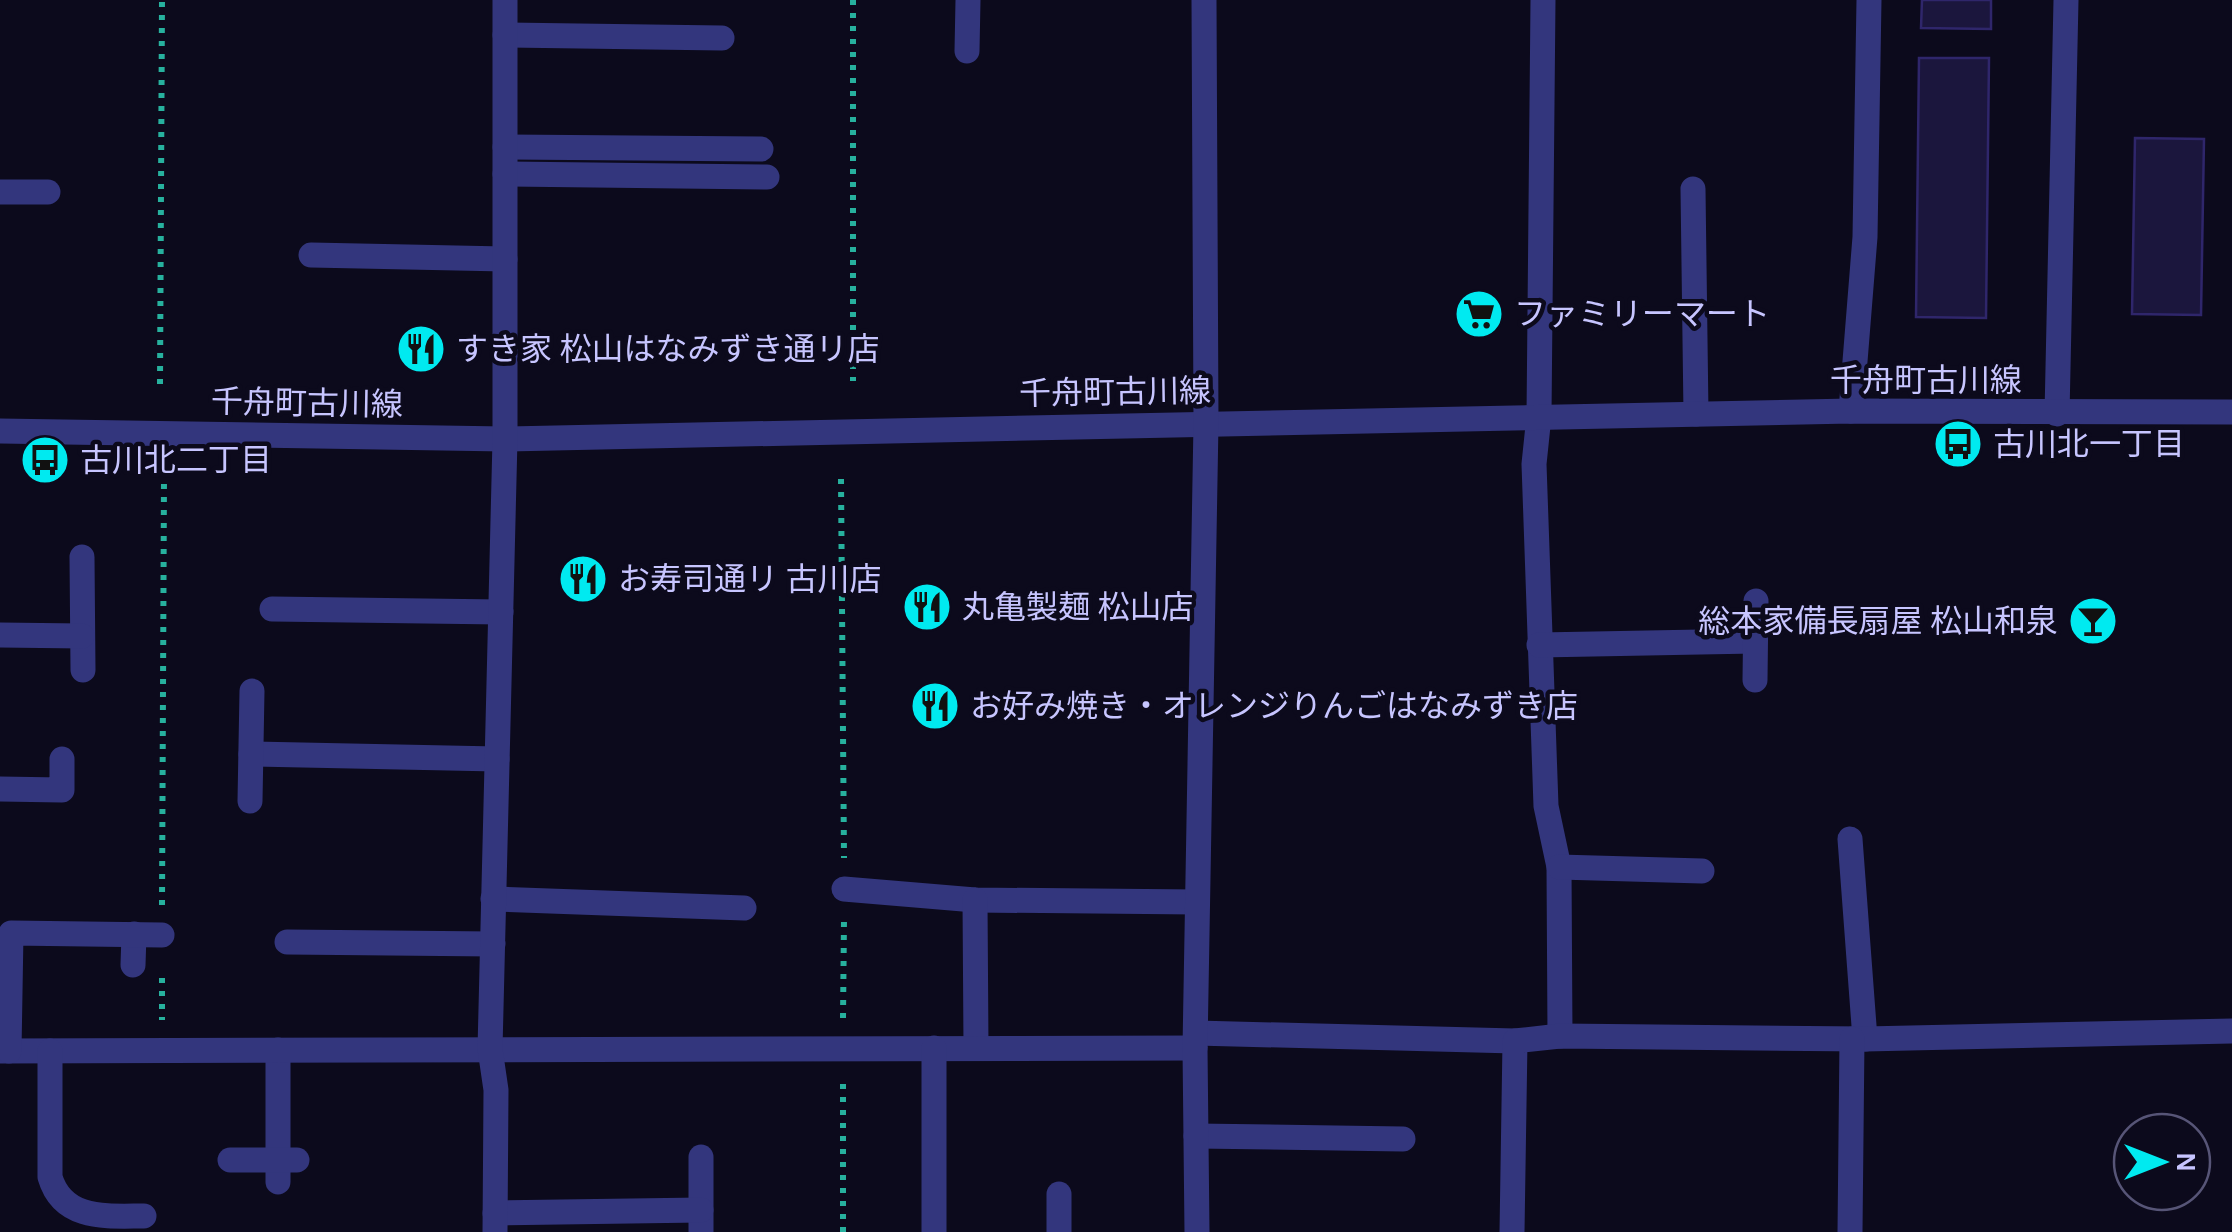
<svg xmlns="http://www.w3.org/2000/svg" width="2232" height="1232" viewBox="0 0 2232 1232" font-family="Karla,'Noto Sans JP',sans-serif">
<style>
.building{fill:#1b163d;stroke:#2f266b;stroke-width:2.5}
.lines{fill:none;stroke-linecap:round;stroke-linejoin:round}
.path{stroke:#27b19e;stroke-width:6;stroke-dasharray:5 8;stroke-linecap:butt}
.minor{stroke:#33367d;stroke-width:25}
.labels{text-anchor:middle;stroke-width:9;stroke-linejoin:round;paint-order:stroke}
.poi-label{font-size:32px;fill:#c7c5ff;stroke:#0c0a1c;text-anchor:start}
.street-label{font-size:32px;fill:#c7c5ff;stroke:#0c0a1c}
</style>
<rect width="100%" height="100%" fill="#0c0a1c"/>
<g class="building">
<polygon points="1922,0 1991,0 1991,29 1921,28"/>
<polygon points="1919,58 1989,58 1986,318 1916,317"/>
<polygon points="2135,138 2204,139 2201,315 2132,314"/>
</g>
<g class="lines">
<g class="path">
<polyline points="853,0 853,381"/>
<polyline points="160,384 162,0"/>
<polyline points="841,479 844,858"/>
<polyline points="162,905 164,477"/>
<polyline points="162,978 162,1020"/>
<polyline points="843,1018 844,920"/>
<polyline points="843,1232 843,1080"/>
</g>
<g class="minor">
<polyline points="1543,0 1539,416 1534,464 1546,806 1559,867 1560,1036"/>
<polyline points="505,35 722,38"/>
<polyline points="967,51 968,0"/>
<polyline points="505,147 761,149"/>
<polyline points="505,174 767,177"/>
<polyline points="1693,189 1696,414"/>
<polyline points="0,192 48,192"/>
<polyline points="311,255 505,259"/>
<polyline points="1851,411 1865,237 1869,0"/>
<polyline points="2057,414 2066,0"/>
<polyline points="0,431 505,439 1851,411 2232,412"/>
<polyline points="82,557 83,670"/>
<polyline points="272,609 501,612"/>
<polyline points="0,635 82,636"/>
<polyline points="1539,645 1755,641"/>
<polyline points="1755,680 1756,601"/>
<polyline points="251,754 497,759"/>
<polyline points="0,789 62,790 62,759"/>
<polyline points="250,801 252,691"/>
<polyline points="1850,839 1865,1039"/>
<polyline points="1559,867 1702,871"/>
<polyline points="844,889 975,900 1197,902"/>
<polyline points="493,899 744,908"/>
<polyline points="975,900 976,1048"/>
<polyline points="287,942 493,944"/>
<polyline points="133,965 134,934"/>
<polyline points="1196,1033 1515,1041"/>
<polyline points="278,1050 278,1182"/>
<polyline points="0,1051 1195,1048"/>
<polyline points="9,1051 11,933 162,935"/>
<path d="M 50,1051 L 50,1177 C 63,1221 107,1216 144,1216"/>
<polyline points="1196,1136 1403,1139"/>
<polyline points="701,1157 701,1232"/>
<polyline points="230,1160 297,1160"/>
<polyline points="1059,1194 1059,1232"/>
<polyline points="495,1213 701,1210"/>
<polyline points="495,1232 496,1090 490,1049 505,439 505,0"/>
<polyline points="934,1232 934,1048"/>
<polyline points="1197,1232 1195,1048 1206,423 1204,0"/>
<polyline points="1512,1232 1515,1041 1560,1036 1865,1039 2232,1031"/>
<polyline points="1850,1232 1852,1039"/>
</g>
</g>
<defs>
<g id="supermarket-disc" transform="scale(2.5)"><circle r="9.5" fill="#00eaf0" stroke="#0c0a1c"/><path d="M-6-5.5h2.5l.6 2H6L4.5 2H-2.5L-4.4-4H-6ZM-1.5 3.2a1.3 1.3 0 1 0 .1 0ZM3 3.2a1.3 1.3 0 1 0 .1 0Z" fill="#111"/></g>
<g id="restaurant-disc" transform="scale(2.5)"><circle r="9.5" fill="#00eaf0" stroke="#0c0a1c"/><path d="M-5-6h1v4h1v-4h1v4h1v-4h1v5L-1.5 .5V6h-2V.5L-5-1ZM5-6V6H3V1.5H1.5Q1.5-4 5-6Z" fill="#111"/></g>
<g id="bus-disc" transform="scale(2.5)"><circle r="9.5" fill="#00eaf0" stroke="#0c0a1c"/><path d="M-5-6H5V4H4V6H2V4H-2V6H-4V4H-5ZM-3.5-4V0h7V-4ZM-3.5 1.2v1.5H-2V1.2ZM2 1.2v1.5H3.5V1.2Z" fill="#111"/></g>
<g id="bar-disc" transform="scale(2.5)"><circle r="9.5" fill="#00eaf0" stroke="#0c0a1c"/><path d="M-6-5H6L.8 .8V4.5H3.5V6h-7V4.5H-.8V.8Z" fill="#111"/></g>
</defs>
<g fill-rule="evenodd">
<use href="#supermarket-disc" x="1479" y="314"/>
<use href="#restaurant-disc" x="421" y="349"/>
<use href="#bus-disc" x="1958" y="444"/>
<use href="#bus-disc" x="45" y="460"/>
<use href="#restaurant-disc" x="583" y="579"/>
<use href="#restaurant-disc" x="927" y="607"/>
<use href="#bar-disc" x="2093" y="621"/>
<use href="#restaurant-disc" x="935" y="706"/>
</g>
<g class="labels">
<g class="poi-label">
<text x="1514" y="325">ファミリーマート</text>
<text x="456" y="360">すき家 松山はなみずき通リ店</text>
<text x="1993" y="455">古川北一丁目</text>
<text x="80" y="471">古川北二丁目</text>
<text x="618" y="590">お寿司通リ 古川店</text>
<text x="962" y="618">丸亀製麺 松山店</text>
<text x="2058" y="632" text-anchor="end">総本家備長扇屋 松山和泉</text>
<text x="970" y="717">お好み焼き・オレンジりんごはなみずき店</text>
</g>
<g class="street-label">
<text x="1926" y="391">千舟町古川線</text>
<text transform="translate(1115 392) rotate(-1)" y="11">千舟町古川線</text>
<text transform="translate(307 403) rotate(1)" y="11">千舟町古川線</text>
</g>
</g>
<g transform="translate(2162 1162) rotate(90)"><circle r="48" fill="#0c0a1c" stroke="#575577" stroke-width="2.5"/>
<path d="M0-8L18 38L0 25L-18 38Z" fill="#00eaf0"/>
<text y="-15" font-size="28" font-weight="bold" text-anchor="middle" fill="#c7c5ff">N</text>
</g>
</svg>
